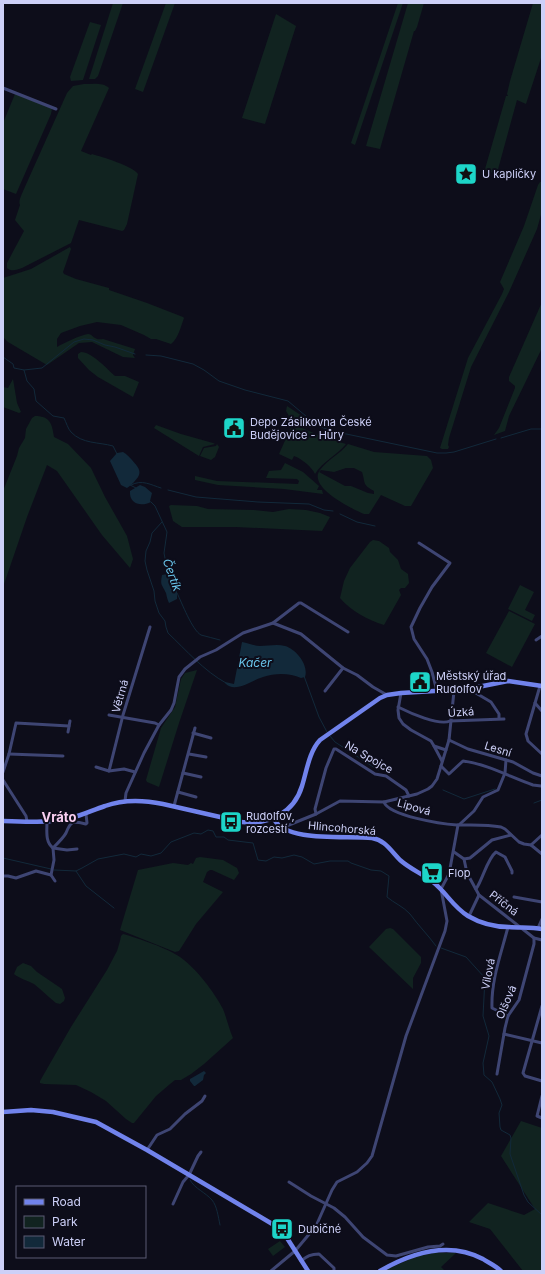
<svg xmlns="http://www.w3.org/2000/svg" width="545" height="1274" viewBox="0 0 545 1274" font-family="Inter,sans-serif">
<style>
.green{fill:#112320;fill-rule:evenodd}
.water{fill:#12293a}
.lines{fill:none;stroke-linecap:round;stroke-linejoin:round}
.stream{stroke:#12293a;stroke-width:1}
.street{stroke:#3e4573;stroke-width:3}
.secondary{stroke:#7183ec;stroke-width:4.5}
.labels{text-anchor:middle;stroke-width:4;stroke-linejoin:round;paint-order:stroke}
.poi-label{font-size:11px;fill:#cdd0f8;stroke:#0d0d1a;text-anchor:start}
.street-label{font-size:11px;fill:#cdd0f8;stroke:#0d0d1a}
.water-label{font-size:12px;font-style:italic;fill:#69c5eb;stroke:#0d0d1a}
.quarter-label{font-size:13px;font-weight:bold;fill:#f9cff1;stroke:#0d0d1a}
</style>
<rect width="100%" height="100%" fill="#0d0d1a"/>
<g class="green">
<polygon points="113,3 123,3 98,76 95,79 89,79"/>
<polygon points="166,3 175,3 143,92 135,89"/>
<polygon points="398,3 403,3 355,145 351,143"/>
<polygon points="408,3 424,3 417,27 415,31 414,31 380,149 366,146"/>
<polygon points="533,3 542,3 542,55 526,104 517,100 497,173 486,172 485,169 506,96 508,96 507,94 510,81"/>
<polygon points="276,14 296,26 265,124 242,118"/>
<polygon points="90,22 101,25 83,80 71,81 70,77"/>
<path d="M 84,84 C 92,84 103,82 109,88 L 81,151 L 91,155 L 92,154 C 102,157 133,166 138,174 L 127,224 L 124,230 L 122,231 L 79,220 L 71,243 L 22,268 C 17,270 11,272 7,268 L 7,263 L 24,231 L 15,220 L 20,205 C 18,201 22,194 24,189 L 67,93 L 73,86 Z"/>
<polygon points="15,94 49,107 52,109 51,114 16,194 3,189 3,123"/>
<polygon points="540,182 542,182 542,211 537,229 509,292 471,367 449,438 448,445 449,447 448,449 442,449 440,448 468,358 502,294 504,289 500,282 524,226 538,185"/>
<path d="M 70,247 L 71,249 L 63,272 L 64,274 L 76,279 L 109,288 L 109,290 L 147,303 L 183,317 L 184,318 C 181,326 178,339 171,344 L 156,339 L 151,339 L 144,335 L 121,325 L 97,322 L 80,326 L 61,333 L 57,339 L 57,347 C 64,343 80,335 88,334 C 93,334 94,341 103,339 L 135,349 L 133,355 L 135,358 L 123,357 L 92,342 L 79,343 L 47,365 L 8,342 L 3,337 L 3,278 L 31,269 Z"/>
<polygon points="542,302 542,348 509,416 505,431 494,435 499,428 515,388 515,386 509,381 509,377"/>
<path d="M 81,352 C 92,352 107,369 115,376 L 125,376 L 139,382 L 133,397 L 98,377 L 89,370 L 78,358 L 78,354 Z"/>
<polygon points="13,379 17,403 21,412 19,413 3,407 3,387 8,388"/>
<path d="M 287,406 L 302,416 L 302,418 L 300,425 L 302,428 L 323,437 L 346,444 C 337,455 322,462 315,474 C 312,467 302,459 294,456 L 292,460 L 279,454 L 292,425 L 284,417 L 285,416 L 288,417 L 289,416 L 286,411 Z"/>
<path d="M 35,416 C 51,416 52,425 54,437 L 68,444 L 91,468 L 105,497 L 127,536 L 133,559 L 130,568 L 102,535 L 57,471 L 47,465 L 27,517 L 3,587 L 3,491 L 17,456 L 19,448 L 25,438 L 26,429 L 32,418 Z"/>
<polygon points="156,425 181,434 213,443 215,444 203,447 199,456 154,428"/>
<polygon points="217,444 219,447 215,457 211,460 200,456 204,448 216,446"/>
<path d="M 348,444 L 374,452 L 427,456 L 431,460 L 433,468 L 411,506 L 405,506 L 381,495 L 369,514 L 364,514 C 352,509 307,487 320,470 C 327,460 340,454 348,444 ZM 346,468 L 354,468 L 362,472 C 366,485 362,484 374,491 L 374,494 L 368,493 L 351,486 L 345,486 L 319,472 L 321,470 L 334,472 Z"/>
<polygon points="285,463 303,472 319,486 317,490 322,490 323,494 284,489 218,485 195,480 195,476 217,481 298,484 299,481 297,479 266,478 269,471 281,470"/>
<polygon points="171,505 197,506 208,509 254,510 273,512 289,509 306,510 320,513 330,517 322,531 236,527 182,527 173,521 169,506"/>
<path d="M 373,540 L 379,541 L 389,548 L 390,552 L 398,560 L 401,569 L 408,574 L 409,583 L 405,588 L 401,588 L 399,590 L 401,595 L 384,625 C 368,620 351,611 340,598 L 344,581 L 350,568 L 370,542 Z"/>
<polygon points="520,585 534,592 525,610 535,615 532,621 508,609"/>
<polygon points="509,611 535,624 512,667 486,653"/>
<polygon points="197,670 179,723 159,787 147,782 146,780 161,728 175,707 181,679 185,673"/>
<polygon points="200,857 223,860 237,868 239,873 234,880 212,870 210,870 207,872 203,882 223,892 196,924 179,951 175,952 120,930 138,870 173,863 188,865 191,863 193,864 196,858"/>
<polygon points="390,928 393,929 421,957 421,963 413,978 413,989 369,947 386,929"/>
<path d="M 123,934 C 138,938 169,949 180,957 C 196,968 214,992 223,1009 C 227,1019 229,1029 233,1038 L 204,1064 L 191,1074 L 181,1080 L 175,1080 L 170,1084 L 156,1096 L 134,1123 L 132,1123 L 126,1119 L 106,1101 L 91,1092 L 76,1085 L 44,1084 L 40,1083 L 40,1081 L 71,1027 L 107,970 L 117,951 L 120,941 L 121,936 Z"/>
<path d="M 23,963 L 31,966 L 37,972 L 62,989 L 65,998 L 64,1001 L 60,1004 L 56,1003 C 48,997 42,990 34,984 C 27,980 20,979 14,974 L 17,967 Z"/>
<polygon points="521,1121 542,1128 542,1271 523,1271 490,1229 469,1222 488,1203 524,1215 535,1209 501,1156"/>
<polygon points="280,1241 285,1247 273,1256 268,1249"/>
<polygon points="434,1253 456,1253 441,1267 445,1271 383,1271 415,1257"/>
</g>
<g class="water">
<path d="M 123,452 C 127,454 129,457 132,460 C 140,469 143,473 134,482 C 132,484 130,486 127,488 L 121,485 L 110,461 L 117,453 Z"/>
<path d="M 140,485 L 145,487 L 152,493 L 150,501 L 151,502 C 141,507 129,504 130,491 Z"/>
<path d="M 173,573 L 176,576 L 178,582 L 177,587 L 177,599 L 169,603 C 167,599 167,597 166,593 C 162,584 160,586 162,575 Z"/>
<path d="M 242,642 C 248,643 254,646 260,646 C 268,646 277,644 285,646 C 296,649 309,665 305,677 L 301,678 C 290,673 275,673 263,677 C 252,680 235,694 225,683 L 225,682 L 234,684 Z"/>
<polygon points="204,1071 206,1073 204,1075 203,1080 195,1086 194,1086 190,1081 190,1079"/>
</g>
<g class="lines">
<g class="stream">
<polyline points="146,355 161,356 193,364 204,370 219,381 245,390 288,401 313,422 321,427 332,431 437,453 446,453 454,452 496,439"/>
<path d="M 3,357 L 13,364 L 14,368 L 24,370 L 27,381 L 34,389 L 36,401 L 53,416 L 64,418 C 66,422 68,429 71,432 C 82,444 99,442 113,446 L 117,454"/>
<polyline points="24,370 42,368 74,342 84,339 93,340 105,345 115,347 135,354"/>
<polyline points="501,438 531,429 542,429"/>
<polyline points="130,485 136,488"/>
<path d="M 131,485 C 142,479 151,485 161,488"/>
<polyline points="168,490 196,497 258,502 309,504 324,510 333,511"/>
<polyline points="151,502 155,506 167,532 164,553 168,574"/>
<polyline points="340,514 357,522 375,526"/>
<path d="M 162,522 L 152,533 L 150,542 L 146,551 L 145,561 L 147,570 L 154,591 L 155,601 L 159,613 L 165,621 L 166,627 L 168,633 C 186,650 204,671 226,683"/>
<path d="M 177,593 C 182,603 192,630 201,635 C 207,637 214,638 220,640"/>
<polyline points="304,676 319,717 327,732"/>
<polyline points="330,736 335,742 378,770"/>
<polyline points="443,790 464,799 495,789"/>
<polyline points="534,803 542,800"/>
<polyline points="3,858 51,869"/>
<path d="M 54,870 L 76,871 L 82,868 L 98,859 L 124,854 L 136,857 L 141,854 L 151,856 L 161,853 L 171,842 L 194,833 L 201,834 L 208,830 L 213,831 L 216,837 L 224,837 L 228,840 L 253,843 L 258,860 L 266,861 L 274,857 L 282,858 L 294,855 L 302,857 L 314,864 L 330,861 L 348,861 L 351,863 L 371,870 L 381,871 L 389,876 L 387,897 C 394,903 404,907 410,914 C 418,925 428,935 436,946"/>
<polyline points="76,871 86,886 114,908"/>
<polyline points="441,948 466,957 485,978 483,1016 489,1036 483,1063 484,1075 492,1082 500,1099 502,1105 499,1113 500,1127 501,1130 510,1135 511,1138 510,1154 524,1195 528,1202 542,1215"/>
<path d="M 190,1180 C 195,1189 205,1192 212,1200 C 217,1206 218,1216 220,1225"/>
</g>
<g class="street">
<polyline points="3,88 56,109"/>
<polyline points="419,543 450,563 432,587 420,608 411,627 414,639 427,659 432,672 437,691"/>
<polyline points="273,623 301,634 343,668 357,675 373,687 387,695"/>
<polyline points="536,640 542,636"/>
<polyline points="540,686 526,734 528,741 542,754"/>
<polyline points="469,689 491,702 499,714 499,718"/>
<polyline points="325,691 343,668"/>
<polyline points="401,693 398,710 399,718 403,724 411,730 431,741 434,746 446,750"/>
<polyline points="535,703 542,711"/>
<path d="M 398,707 C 410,713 439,726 450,721 L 504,719"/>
<polyline points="109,715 155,723 159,725"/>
<polyline points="68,732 70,721"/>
<polyline points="193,733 211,738"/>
<polyline points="449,740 468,749 513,762 533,773 542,776"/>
<polyline points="434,746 442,761"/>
<polyline points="9,754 63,756"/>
<polyline points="189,754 206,757"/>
<path d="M 441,766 L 449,774 L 463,761 C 487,764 510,777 533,785 L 541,786"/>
<polyline points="96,767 109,771 124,769 135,772"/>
<polyline points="109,771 123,715 150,627"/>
<polyline points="3,772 9,754 16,723 69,726"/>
<polyline points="183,773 201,777"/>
<polyline points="3,780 26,816 27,821"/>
<polyline points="178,792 196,797"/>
<polyline points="125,801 126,793 144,753 159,725 171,710 174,703 179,677 185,669 200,657 216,650 243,633 273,623 299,603 301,603 348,632"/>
<path d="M 384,802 C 389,816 442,824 457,825 C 471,825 486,824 501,827 L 505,829 L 519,842 L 524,844 L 531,845 L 542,854"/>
<polyline points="174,806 195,728"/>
<polyline points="316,814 315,809 326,768 334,749 336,749 375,774 386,776 406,790 409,796"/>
<path d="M 47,821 C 47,831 45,842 53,848 L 54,860 L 51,875 L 55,881"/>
<polyline points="460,824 474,811 483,797 498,790 505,773 506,760"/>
<polyline points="263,827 279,829 316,814 340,801 384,802 417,794 428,789 432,786 437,779 449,740 454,691"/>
<polyline points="531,845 542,835"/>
<path d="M 53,848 C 56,845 64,837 66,833 C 71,820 73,821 86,824 L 87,823 L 86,814"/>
<polyline points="53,848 67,850 77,849"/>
<polyline points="454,852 464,859 467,873 479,895 534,938 542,940"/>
<polyline points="464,859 470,858 492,840 511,835"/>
<polyline points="3,876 8,876 16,878 36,871 51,875"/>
<path d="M 476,889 C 483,879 487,859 496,852 L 505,857 L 512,871 L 512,873"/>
<polyline points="514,897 542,902"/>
<polyline points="469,916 479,895"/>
<path d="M 508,927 C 501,954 491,980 492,1008 L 508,1016"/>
<polyline points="538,928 542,919"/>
<polyline points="542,1006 523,1073 525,1076 542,1081"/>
<polyline points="504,1034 542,1043"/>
<polyline points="497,1074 505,1028 508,1016 519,1000 534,944 534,938"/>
<polyline points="542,1096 537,1116 542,1118"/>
<polyline points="147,1150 157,1135 170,1129 185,1114 202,1101 205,1096"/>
<polyline points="289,1182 311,1196 334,1208 345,1217 363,1237 387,1255 396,1256 428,1247 440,1246 443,1244"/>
<polyline points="173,1204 183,1182 189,1175 198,1156 201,1152"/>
<path d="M 301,1261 C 307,1256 311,1254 319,1254 L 334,1268 L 334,1271"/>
<polyline points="271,1271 295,1251 316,1226 332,1190 337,1182 357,1172 367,1163 372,1156 406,1036 445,931 447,921 441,889 449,874 458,825"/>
</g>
<g class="secondary">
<path d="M 274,819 C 286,843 348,835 372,838 C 385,840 391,851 400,860 C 410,869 423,874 433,882 C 446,892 453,907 468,916 C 480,923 494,927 509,927 C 520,928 531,927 542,929"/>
<path d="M 3,821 C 25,822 49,823 71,818 C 83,815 93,810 105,806 C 124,799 144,800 163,804 L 242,822 C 269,825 294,813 302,786 C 307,770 309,752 320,740 L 380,698 L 387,695 L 401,693 L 468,689 L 508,681 L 542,686"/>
<polyline points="3,1112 31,1110 53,1112 96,1122 147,1150 274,1225 287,1238 308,1271"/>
<path d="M 380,1271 C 411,1253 449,1241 483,1259 C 489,1263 496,1266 501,1271"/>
</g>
</g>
<defs>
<g id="sight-square" transform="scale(1.15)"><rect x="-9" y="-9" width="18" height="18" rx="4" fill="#1dd5c8" stroke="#0d0d1a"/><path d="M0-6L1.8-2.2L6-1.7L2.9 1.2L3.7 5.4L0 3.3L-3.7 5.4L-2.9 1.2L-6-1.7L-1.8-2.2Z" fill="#111"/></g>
<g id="civic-square" transform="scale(1.15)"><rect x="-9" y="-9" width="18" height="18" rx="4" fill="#1dd5c8" stroke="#0d0d1a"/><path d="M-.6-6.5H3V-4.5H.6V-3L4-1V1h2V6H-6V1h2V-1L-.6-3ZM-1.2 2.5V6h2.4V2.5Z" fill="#111"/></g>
<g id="bus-square" transform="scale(1.15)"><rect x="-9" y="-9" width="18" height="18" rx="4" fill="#1dd5c8" stroke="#0d0d1a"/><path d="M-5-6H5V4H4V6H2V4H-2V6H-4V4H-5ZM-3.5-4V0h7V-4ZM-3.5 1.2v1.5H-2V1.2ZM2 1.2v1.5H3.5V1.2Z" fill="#111"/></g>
<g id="supermarket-square" transform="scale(1.15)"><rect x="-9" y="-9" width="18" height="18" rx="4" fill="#1dd5c8" stroke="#0d0d1a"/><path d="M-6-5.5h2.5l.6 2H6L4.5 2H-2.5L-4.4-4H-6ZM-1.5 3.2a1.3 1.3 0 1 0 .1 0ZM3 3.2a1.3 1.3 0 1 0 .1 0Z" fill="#111"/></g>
</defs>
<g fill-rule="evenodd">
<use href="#sight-square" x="466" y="174"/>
<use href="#civic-square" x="234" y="428"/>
<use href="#civic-square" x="420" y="682"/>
<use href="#bus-square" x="231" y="822"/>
<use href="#supermarket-square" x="432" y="873"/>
<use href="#bus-square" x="282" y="1229"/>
</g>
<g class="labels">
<g class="poi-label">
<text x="482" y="178">U kapličky</text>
<text x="250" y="426">Depo Zásilkovna České<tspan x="250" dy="13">Budějovice - Hůry</tspan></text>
<text x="436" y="680">Městský úřad<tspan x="436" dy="13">Rudolfov</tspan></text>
<text x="246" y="820">Rudolfov,<tspan x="246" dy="13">rozcestí</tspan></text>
<text x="448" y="877">Flop</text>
<text x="298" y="1233">Dubičné</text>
</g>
<g class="street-label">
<text transform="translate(120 696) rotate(-74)" y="4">Větrná</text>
<text transform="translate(461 712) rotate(-4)" y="4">Úzká</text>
<text transform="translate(498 749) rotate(17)" y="4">Lesní</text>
<text transform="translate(369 757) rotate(30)" y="4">Na Spojce</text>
<text transform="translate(414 807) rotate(16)" y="4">Lipová</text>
<text transform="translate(342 828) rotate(5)" y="4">Hlincohorská</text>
<text transform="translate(504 903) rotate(37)" y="4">Příčná</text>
<text transform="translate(488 974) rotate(-79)" y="4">Vilová</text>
<text transform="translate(506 1002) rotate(-67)" y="4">Olšová</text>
</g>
<g class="water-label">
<text transform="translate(172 575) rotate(70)" y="4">Čertík</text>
<text x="255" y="667">Kačer</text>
</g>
<g class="quarter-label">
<text x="59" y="822">Vráto</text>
</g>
</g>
<rect width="545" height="1274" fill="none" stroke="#cdd0f8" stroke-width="8"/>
<rect x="16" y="1186" width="130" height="72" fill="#0d0d1a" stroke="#5a5b73"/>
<rect x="24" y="1199" width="20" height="6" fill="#7183ec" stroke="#5a5b73"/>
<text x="52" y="1206" font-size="12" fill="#cdd0f8">Road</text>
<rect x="24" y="1216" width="20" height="12" fill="#112320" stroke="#5a5b73"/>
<text x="52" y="1226" font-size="12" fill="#cdd0f8">Park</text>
<rect x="24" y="1236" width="20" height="12" fill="#12293a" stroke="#5a5b73"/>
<text x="52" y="1246" font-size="12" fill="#cdd0f8">Water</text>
</svg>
